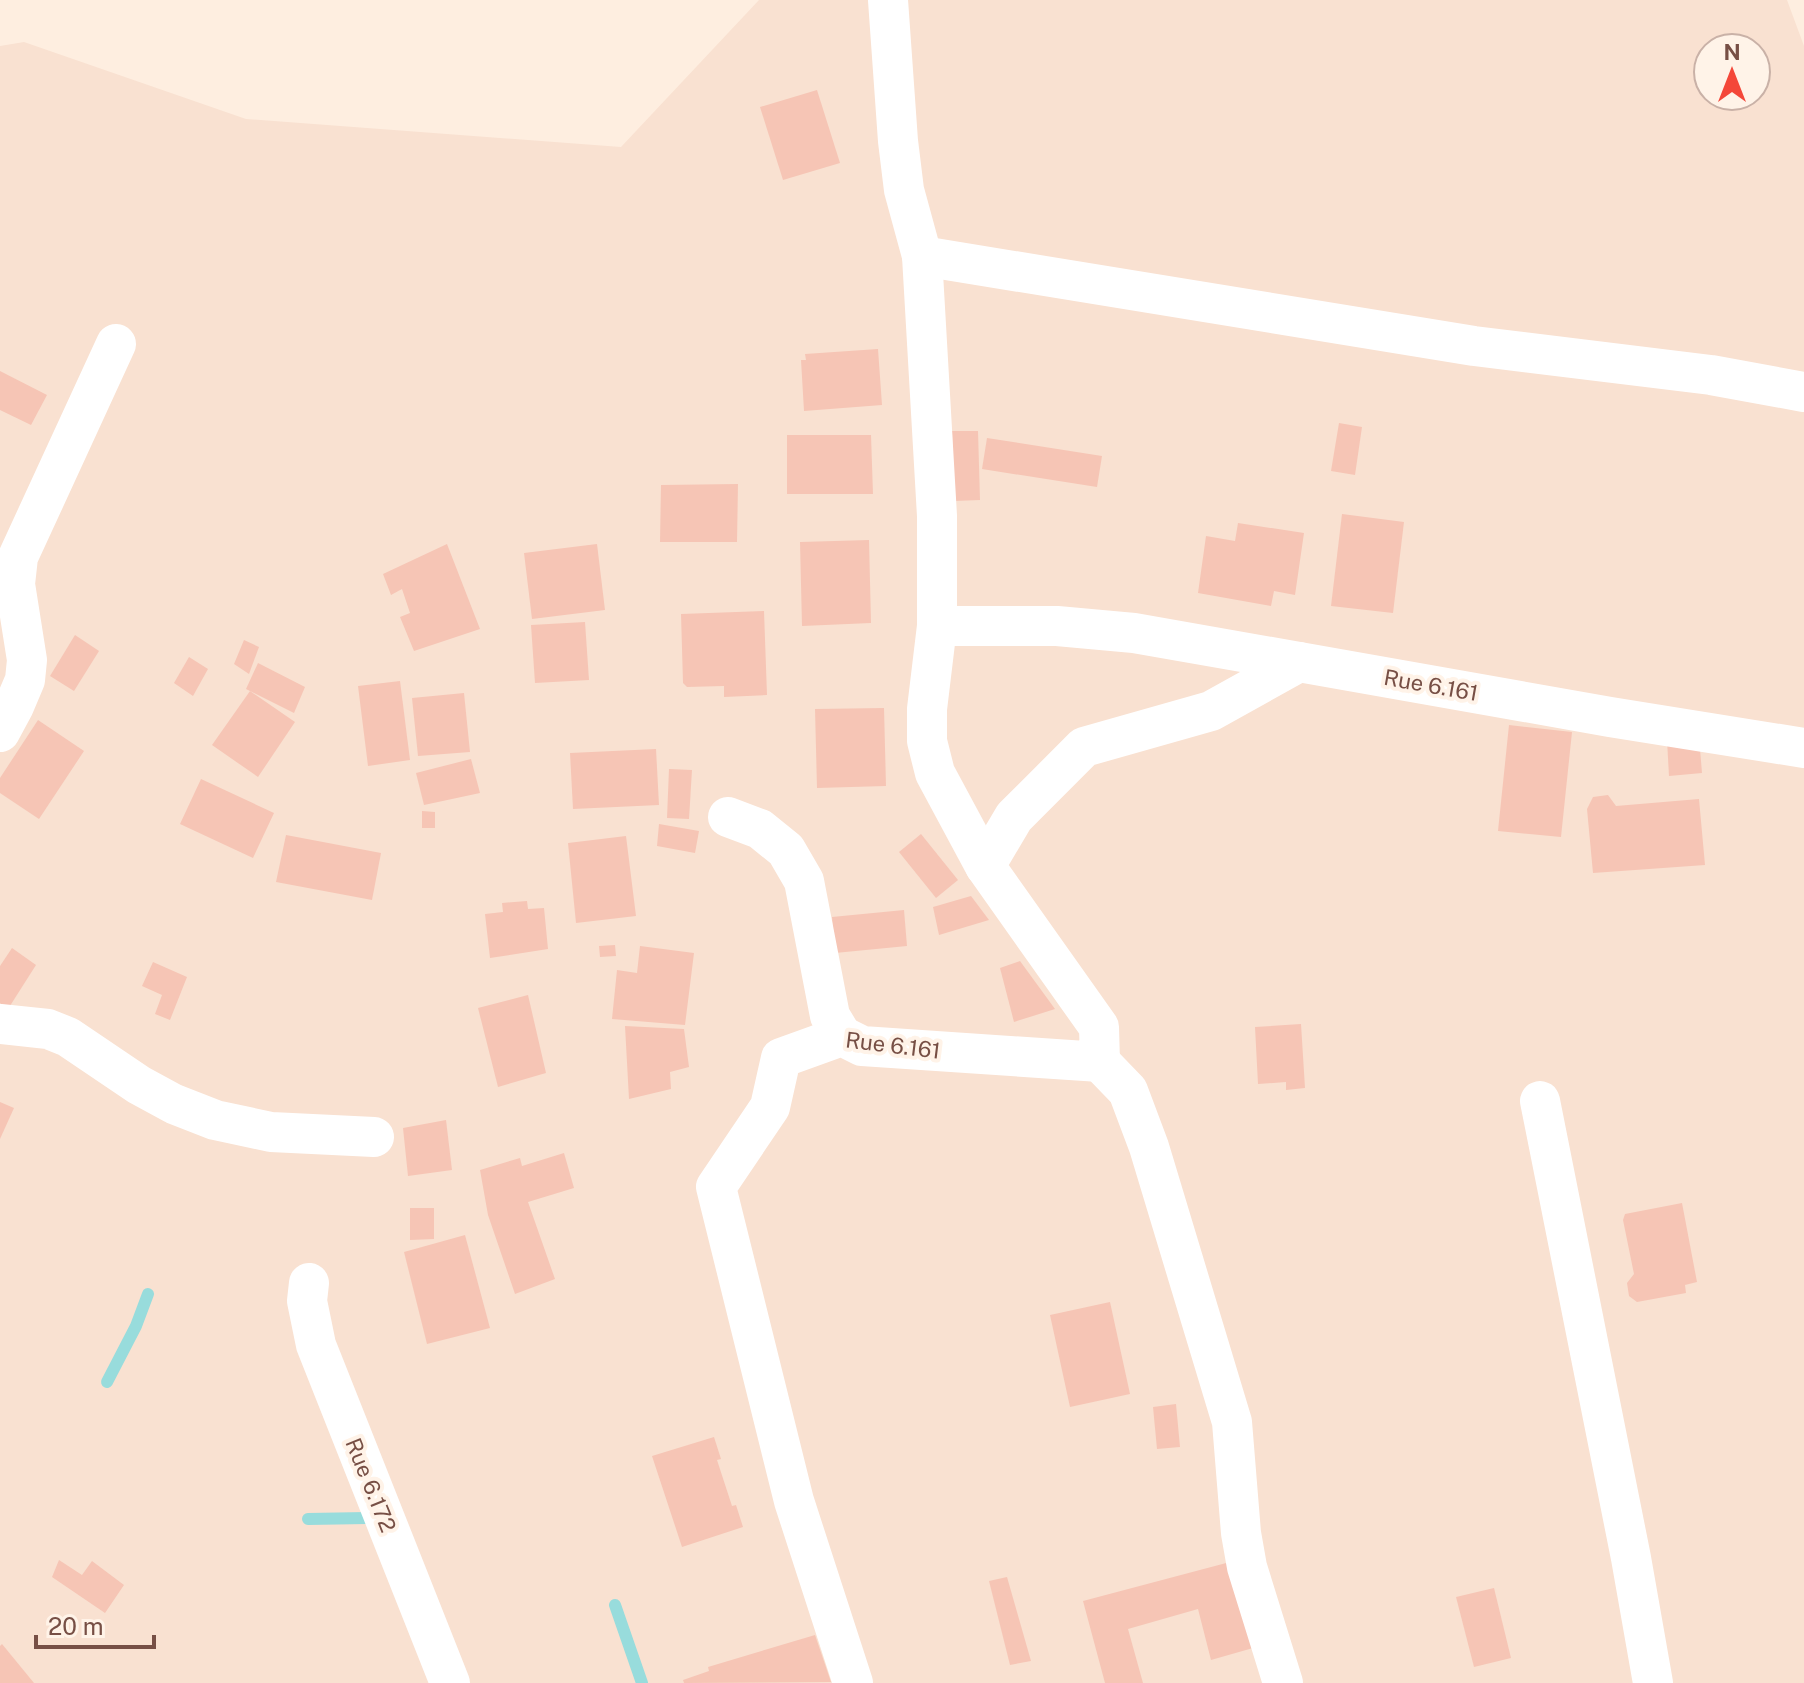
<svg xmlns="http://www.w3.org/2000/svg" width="1804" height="1683" viewBox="0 0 1804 1683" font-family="'Public Sans',sans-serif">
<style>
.residential{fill:#f9e1d1;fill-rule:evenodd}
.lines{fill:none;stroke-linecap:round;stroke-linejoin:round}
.stream{stroke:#98dcdc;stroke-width:12}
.building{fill:#f6c5b5}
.minor{stroke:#fff;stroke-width:40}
.labels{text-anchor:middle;stroke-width:8;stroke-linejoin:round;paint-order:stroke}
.street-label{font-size:22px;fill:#774f45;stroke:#fff3e8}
</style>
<rect width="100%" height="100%" fill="#feeee0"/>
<path class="residential" d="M 759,0 L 1787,0 L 1804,46 L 1804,1683 L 0,1683 L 0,46 L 24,42 L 246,119 L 621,147 ZM 1708,48 L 1756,48 L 1756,96 L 1708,96 Z"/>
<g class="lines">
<g class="stream">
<polyline points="107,1382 136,1326 148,1294"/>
<polyline points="308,1519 367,1518"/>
<polyline points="615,1605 642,1683"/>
</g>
</g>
<g class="building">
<polygon points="817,90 840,163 783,180 760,107"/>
<polygon points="878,349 882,405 804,411 801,360 806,360 805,354"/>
<polygon points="0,371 47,395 31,425 0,410"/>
<polygon points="1339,423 1362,427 1355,475 1331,471"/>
<polygon points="952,431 978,431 980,500 954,501"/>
<polygon points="787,435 871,435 873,494 787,494"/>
<polygon points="987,438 1102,456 1097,487 982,469"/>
<polygon points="738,484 737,542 660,542 661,485"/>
<polygon points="1342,514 1404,522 1393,613 1331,606"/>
<polygon points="1238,523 1304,533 1295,595 1274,591 1271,606 1198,593 1206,536 1235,541"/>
<polygon points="869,540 871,623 802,626 800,542"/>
<polygon points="447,544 480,629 414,651 400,617 410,613 402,589 391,595 383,574"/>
<polygon points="597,544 605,610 532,619 524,553"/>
<polygon points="764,611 767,695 724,697 724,686 687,687 683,683 681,614"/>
<polygon points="585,622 589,680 535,683 531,625"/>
<polygon points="75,635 99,651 74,691 50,676"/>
<polygon points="244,640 259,647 249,674 234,664"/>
<polygon points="189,657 208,669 193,696 174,683"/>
<polygon points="258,663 305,687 294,713 246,689"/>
<polygon points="400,681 410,760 368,766 358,686"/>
<polygon points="250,691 295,722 258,777 212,745"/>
<polygon points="464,693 470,752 418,756 412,698"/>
<polygon points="884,708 886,786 817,788 815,709"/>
<polygon points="38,720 84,751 39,819 0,793 0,778"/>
<polygon points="1509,725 1572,732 1561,837 1498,831"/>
<polygon points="1699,737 1702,773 1669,776 1667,740"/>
<polygon points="656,749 659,805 573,809 570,753"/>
<polygon points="471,759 480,793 424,805 416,773"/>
<polygon points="669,769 692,770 689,819 667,818"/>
<polygon points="201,779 274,813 253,858 180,824"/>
<polygon points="1608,795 1616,806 1699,799 1705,865 1593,873 1587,809 1593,797"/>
<polygon points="422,811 435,812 435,828 422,828"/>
<polygon points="659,824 699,831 695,853 657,846"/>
<polygon points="921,834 958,880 936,898 899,852"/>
<polygon points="286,835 381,853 372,900 276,882"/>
<polygon points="626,836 636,916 576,923 568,843"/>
<polygon points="971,896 989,920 939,935 933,907"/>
<polygon points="527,901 528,909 544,908 548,949 490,958 485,914 503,912 502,903"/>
<polygon points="904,910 907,946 835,953 832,917"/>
<polygon points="615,945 616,956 600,957 599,946"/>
<polygon points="640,946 694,953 685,1025 612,1019 617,970 637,973"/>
<polygon points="12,948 36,965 8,1009 0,1003 0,966"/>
<polygon points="1020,961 1055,1009 1014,1022 1000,968"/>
<polygon points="153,962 187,977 170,1020 155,1014 162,995 142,986"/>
<polygon points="528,995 546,1073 498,1087 478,1008"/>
<polygon points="1301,1024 1305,1088 1286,1090 1286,1082 1258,1084 1255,1027"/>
<polygon points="625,1026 684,1029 689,1067 670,1072 671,1089 629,1099"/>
<polygon points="0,1102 14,1108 0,1139"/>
<polygon points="446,1120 452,1170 408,1176 403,1128"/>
<polygon points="564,1153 574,1188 528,1202 555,1279 515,1294 488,1215 480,1170 520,1158 522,1166"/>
<polygon points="1682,1203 1697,1282 1685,1285 1686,1293 1637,1302 1629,1296 1627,1283 1634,1274 1623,1220 1625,1214"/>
<polygon points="410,1208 434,1208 434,1239 410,1240"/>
<polygon points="465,1235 490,1328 427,1344 404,1252"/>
<polygon points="1110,1302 1130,1394 1070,1407 1050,1315"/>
<polygon points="1176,1404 1180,1447 1157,1449 1153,1407"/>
<polygon points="714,1437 721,1459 717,1460 732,1506 736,1505 743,1527 682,1547 652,1456"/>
<polygon points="59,1560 82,1575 92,1561 124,1585 105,1613 52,1577"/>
<polygon points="1230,1562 1253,1648 1211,1660 1198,1609 1128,1629 1143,1683 1105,1683 1083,1601"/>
<polygon points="1007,1577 1031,1661 1010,1665 989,1581"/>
<polygon points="1494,1588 1511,1658 1474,1667 1456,1597"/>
<polygon points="815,1635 831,1682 684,1683 683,1680 709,1671 708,1667"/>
<polygon points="2,1644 34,1683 0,1683 0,1646"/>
</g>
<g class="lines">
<g class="minor">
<polyline points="888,0 898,141 904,190 922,256 937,516 937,626 927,709 927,741 935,773 985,866"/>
<polyline points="922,256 1474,346 1711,375 1804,392"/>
<polyline points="937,626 1057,626 1134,633 1299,662"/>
<polyline points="0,732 14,706 25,680 27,660 15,584 18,557 116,344"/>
<polyline points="728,817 760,829 786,850 804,881 830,1016 842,1036"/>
<polyline points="0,1024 48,1029 68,1037 139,1085 174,1104 215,1120 271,1132 374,1137"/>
<polyline points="1100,1062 1128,1091 1149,1147 1232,1422 1241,1533 1247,1567 1283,1683"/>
<polyline points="1540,1101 1631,1558 1653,1683"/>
<polyline points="309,1283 307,1301 316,1345 450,1683"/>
<polyline points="853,1683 794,1501 716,1187 770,1107 781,1058 842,1036 862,1046 1100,1062 1099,1027 985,866 1014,817 1084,747 1211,711 1299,662 1610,717 1804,748"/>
</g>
</g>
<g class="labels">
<g class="street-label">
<text transform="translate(1431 685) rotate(10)" y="8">Rue 6.161</text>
<text transform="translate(893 1045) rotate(7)" y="8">Rue 6.161</text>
<text transform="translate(371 1485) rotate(68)" y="8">Rue 6.172</text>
</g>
</g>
<g transform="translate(1732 72)"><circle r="38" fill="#fff3e8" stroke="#c9b1a7" stroke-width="2"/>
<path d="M0-6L14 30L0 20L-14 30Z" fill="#f44739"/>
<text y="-12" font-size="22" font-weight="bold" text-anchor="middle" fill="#774f45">N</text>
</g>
<path d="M36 1635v12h118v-12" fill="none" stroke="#774f45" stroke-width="4"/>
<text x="48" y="1635" font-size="24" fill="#774f45" stroke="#fff3e8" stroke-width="6" paint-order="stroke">20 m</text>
</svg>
